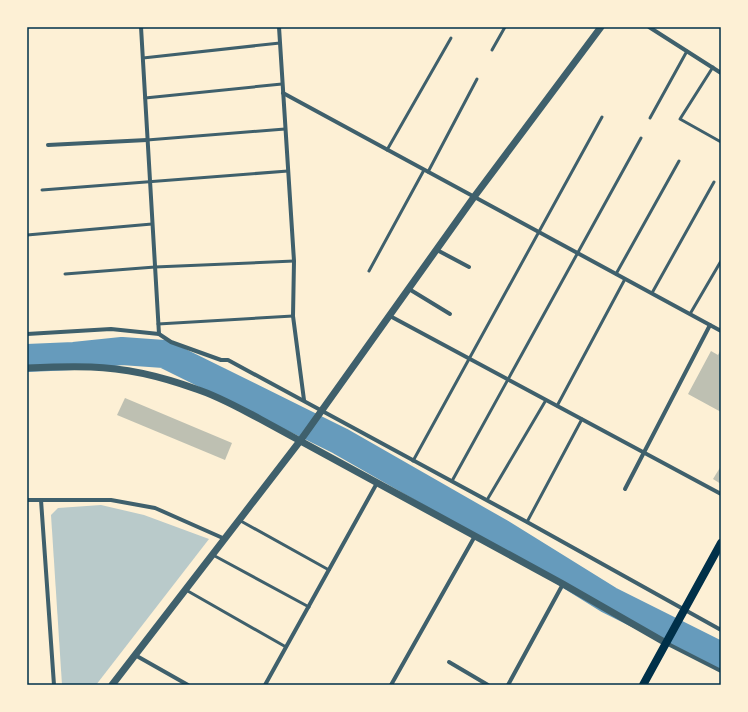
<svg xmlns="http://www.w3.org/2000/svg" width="748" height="712" viewBox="0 0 748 712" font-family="Inter,sans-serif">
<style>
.green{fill:#b9caca}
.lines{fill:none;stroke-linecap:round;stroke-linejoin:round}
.river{stroke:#669bbc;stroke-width:28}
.building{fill:#bec0b2}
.service{stroke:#3f606c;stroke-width:3}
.minor{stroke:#3f606c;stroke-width:4}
.tertiary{stroke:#3f606c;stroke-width:7}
.secondary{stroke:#003049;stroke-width:8}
.neatline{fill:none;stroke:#003049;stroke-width:1.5}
</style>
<rect width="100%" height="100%" fill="#fdf0d5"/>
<polygon class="green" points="101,505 144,515 209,539 96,685 62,685 51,515 58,508"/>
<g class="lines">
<polyline class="river" points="27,358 74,356 122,351 164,354 340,441 501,533 609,600 721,656"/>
</g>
<g class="building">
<polygon points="721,349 721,412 688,394 711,351 718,355"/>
<polygon points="125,398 232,443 225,460 117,415"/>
<polygon points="721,466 721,484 713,479"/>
</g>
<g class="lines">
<g class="service">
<polyline points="492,50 505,27"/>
<polyline points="143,58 280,43"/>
<polyline points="713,67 680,119 721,142"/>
<polyline points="145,98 282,84"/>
<polyline points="650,118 687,51"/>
<polyline points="147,140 285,129"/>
<polyline points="387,150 451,38"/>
<polyline points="428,172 477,79"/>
<polyline points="42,190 288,171"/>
<polyline points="27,235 152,224"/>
<polyline points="369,271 424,170"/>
<polyline points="65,274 155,267 294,261"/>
<polyline points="616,274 679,161"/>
<polyline points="652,293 714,182"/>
<polyline points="690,314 721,261"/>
<polyline points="158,324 293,316"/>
<polyline points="557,406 625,279"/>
<polyline points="413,461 602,117"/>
<polyline points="452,481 641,138"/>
<polyline points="487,500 546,400"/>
<polyline points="239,520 329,570"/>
<polyline points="527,522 582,419"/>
<polyline points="213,555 309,607"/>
<polyline points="186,590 286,647"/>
</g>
<g class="minor">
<polyline points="141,27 159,334"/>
<polyline points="279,27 294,261 293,316 304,400"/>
<polyline points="649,27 721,73"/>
<polyline points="283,93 721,331"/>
<polyline points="48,145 147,140"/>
<polyline points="437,250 469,267"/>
<polyline points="409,289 450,314"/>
<polyline points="390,316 721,494"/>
<polyline points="27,334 111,329 159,334 171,342 221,360 228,360 527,522 721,630"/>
<polyline points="625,489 710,325"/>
<polyline points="27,500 111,500 155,508 225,539"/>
<polyline points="41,500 54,685"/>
<polyline points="666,643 721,671"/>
<polyline points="135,655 188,685"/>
<polyline points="449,662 488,685"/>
<polyline points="265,685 377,483"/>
<polyline points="391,685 475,536"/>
<polyline points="508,685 563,584"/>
</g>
<g class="tertiary">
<path d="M 27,368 C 48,367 70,366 91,367 C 126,368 163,377 196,389 C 218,396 239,408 260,419 L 563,584 L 666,643"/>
<polyline points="112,685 300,441 474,197 601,27"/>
</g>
<polyline class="secondary" points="643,685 721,543"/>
</g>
<rect width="748" height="712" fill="none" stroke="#fdf0d5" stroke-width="56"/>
<rect x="28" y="28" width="692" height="656" class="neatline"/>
</svg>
